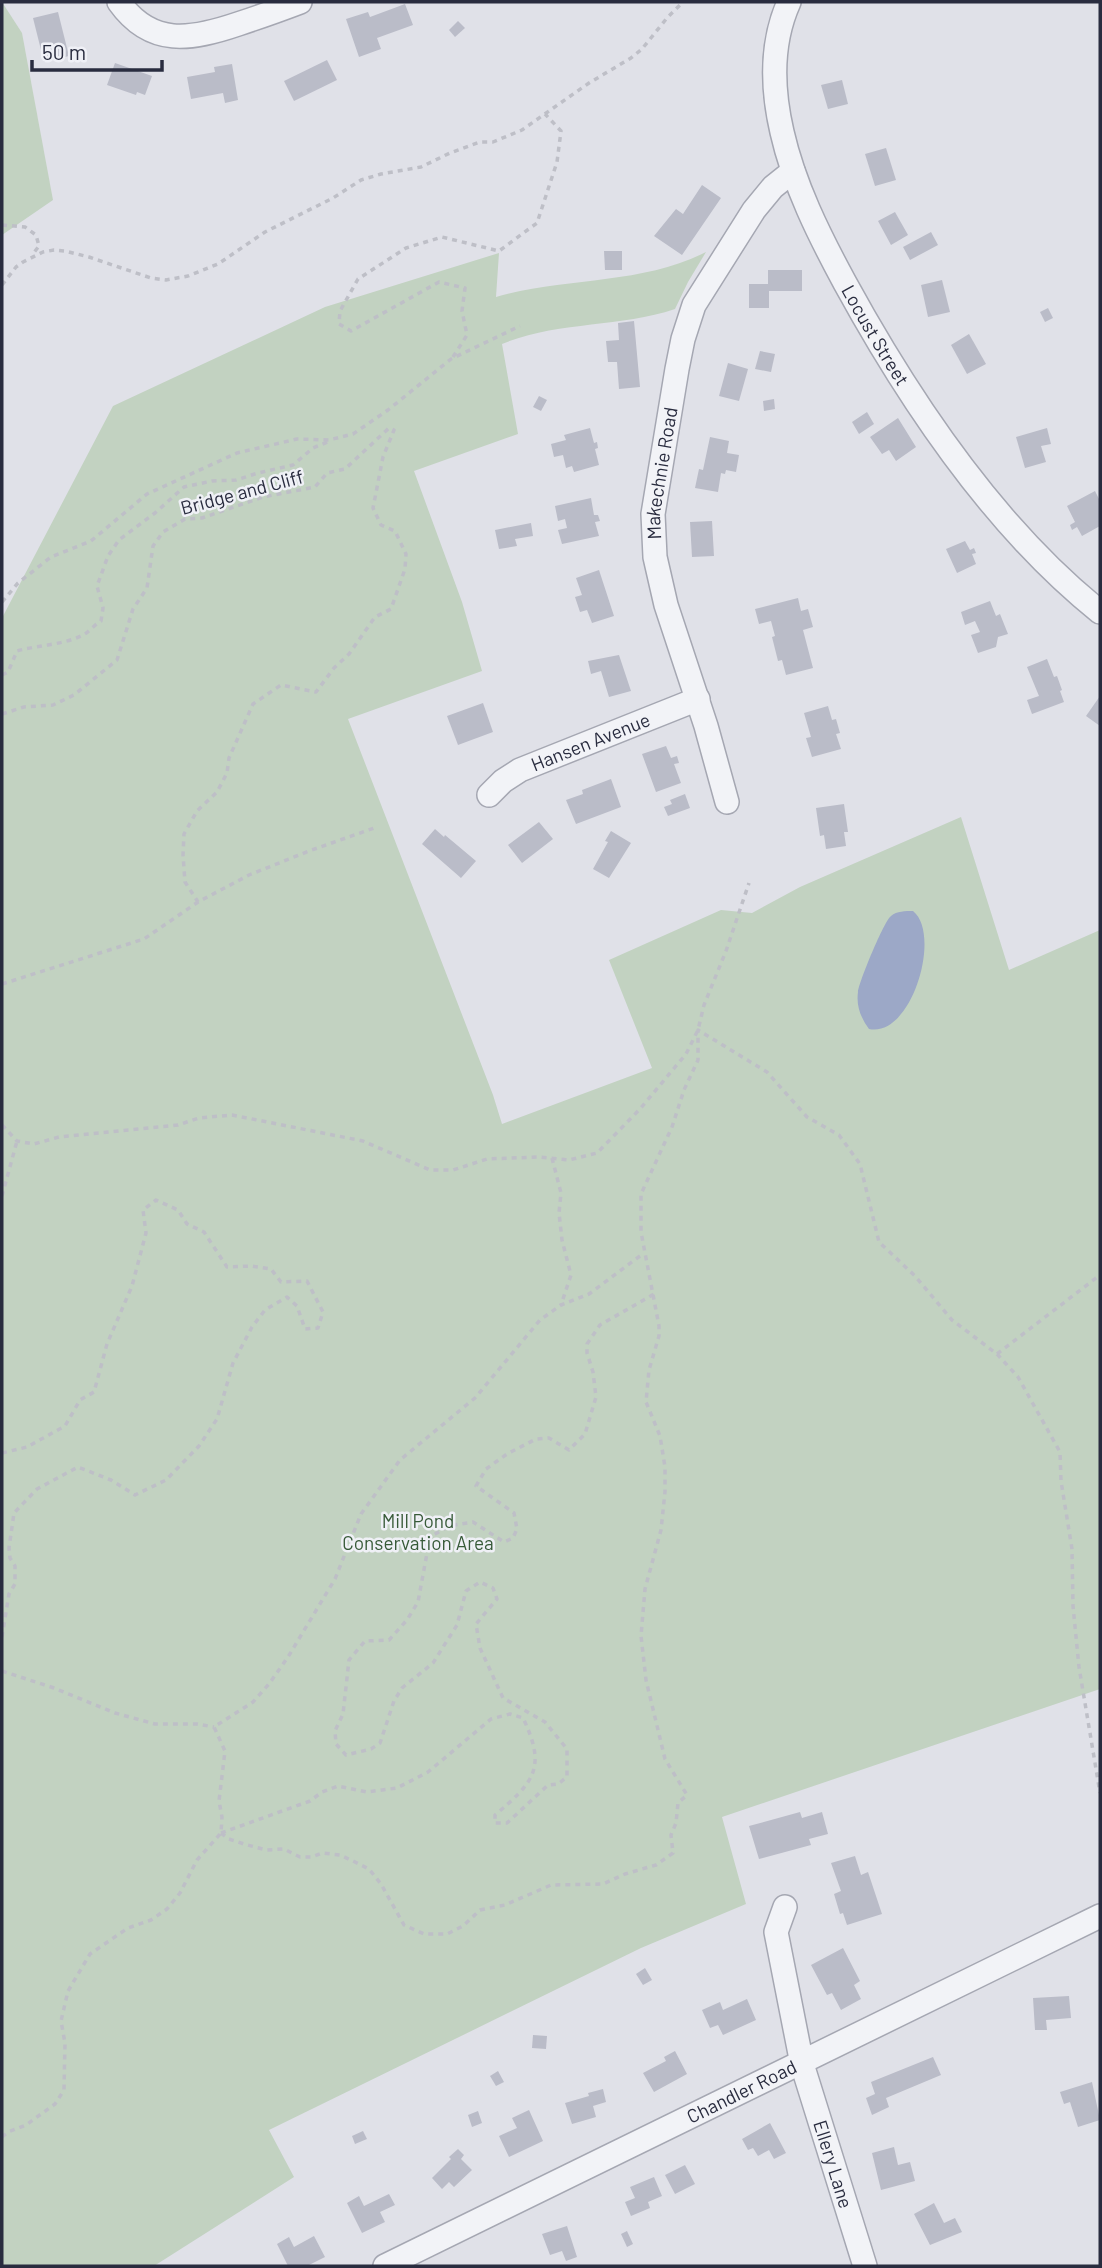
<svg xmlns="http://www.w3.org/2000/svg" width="1102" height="2268" viewBox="0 0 1102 2268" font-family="Barlow,sans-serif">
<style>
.green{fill:#c2d2c1}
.water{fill:#9ca8c7}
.building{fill:#babcc8}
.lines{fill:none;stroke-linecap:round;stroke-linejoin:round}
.minor-casing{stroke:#a5a7b2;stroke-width:26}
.path{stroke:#bebfc7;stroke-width:3.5;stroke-dasharray:5 5;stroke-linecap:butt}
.minor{stroke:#f2f3f7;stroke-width:23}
.labels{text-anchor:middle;stroke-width:5;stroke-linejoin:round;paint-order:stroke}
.street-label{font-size:19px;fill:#292c3f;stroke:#eff0f6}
.park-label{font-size:19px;fill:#375a38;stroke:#eff0f6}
</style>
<rect width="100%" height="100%" fill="#e0e1e8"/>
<g class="green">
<polygon points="2,2 22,33 53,200 2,235"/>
<path d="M 706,252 L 688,282 L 675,309 C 619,328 557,321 502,344 L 518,434 L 414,471 L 462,602 L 482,671 L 348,719 L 493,1095 L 502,1124 L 652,1068 L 609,960 L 721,910 L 752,913 L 800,887 L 961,817 L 1009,970 L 1100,930 L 1100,1689 L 722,1817 L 746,1904 L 641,1948 L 269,2130 L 294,2177 L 154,2266 L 2,2266 L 2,618 L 113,406 L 325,307 L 499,253 L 496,297 C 565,277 642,285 706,252 Z"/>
</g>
<path class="water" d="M 913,911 C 942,934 912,1038 869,1029 C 861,1018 856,1006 858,992 C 859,982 884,921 891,916 C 897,911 905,911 913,911 Z"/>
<g class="building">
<polygon points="405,4 413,25 377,38 381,49 359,57 346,19 368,12 370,17"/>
<polygon points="58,12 69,56 44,62 33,18"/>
<polygon points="458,21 465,28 455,37 449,30"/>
<polygon points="327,60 337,80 294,101 284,81"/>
<polygon points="115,63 152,76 145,95 137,92 136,95 107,85"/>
<polygon points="232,64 238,100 225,103 223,93 191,99 187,77 215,72 214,67"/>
<polygon points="842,80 848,104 828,109 821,85"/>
<polygon points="886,148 896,180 875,186 865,154"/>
<polygon points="702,185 721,198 682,255 654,236 676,209 683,214"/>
<polygon points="895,212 908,235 891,245 878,221"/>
<polygon points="931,232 938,245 910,260 903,247"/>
<polygon points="604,251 622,251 622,270 605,270"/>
<polygon points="768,270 802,270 802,291 769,291 769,308 749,308 749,284 768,284"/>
<polygon points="942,280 950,312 928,317 921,285"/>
<polygon points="1048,308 1053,318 1045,322 1040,312"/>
<polygon points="634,321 640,387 619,389 617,362 608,362 606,341 619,340 618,323"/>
<polygon points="969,334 986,364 967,374 951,345"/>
<polygon points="760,351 775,354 771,372 755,369"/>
<polygon points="728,363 748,369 739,401 719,396"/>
<polygon points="539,396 547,400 541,411 533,407"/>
<polygon points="774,399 775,409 764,411 763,401"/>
<polygon points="867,412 874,424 859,434 852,422"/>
<polygon points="898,418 916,447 896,461 889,450 882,454 870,437"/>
<polygon points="590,428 594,443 597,442 598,448 595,449 599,465 574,472 572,466 566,468 563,455 554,457 551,444 566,440 564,435"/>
<polygon points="1047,428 1051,444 1041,446 1046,462 1025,468 1016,437"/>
<polygon points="710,437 729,441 727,453 739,455 736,472 726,470 725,474 721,473 718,492 695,488 699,469 703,470"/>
<polygon points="1095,491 1100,501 1100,526 1082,536 1077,527 1072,530 1070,525 1075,522 1067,506"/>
<polygon points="591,498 594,515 598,515 600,521 595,522 599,536 562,544 558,530 567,528 565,519 558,521 555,506"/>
<polygon points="712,521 714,556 692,557 690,522"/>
<polygon points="531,523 533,536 515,539 517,546 499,549 495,530"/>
<polygon points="965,541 970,550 974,548 976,553 972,554 976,564 957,573 946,549"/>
<polygon points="599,570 614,616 592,623 587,610 580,612 575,597 582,595 576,578"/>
<polygon points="798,598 801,611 808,609 813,627 803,630 813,668 786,675 782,660 778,661 772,637 775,636 771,621 759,624 755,609"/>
<polygon points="990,601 996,616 1000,614 1008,634 998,637 996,647 978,653 971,635 980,632 975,621 965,625 961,612"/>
<polygon points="619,655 631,691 609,697 601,671 591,674 588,661"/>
<polygon points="1047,659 1054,677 1057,676 1062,690 1060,691 1064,702 1032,714 1027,700 1039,696 1027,667"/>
<polygon points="1100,696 1100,726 1086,716"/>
<polygon points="483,703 493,732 458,745 447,716"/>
<polygon points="828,706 832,720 836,719 840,733 836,734 841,749 812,757 806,738 811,737 804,713"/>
<polygon points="666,746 671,758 677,756 679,763 674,764 681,783 656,792 642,754"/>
<polygon points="611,779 621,807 576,824 566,800 583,794 582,790"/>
<polygon points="685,794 690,808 668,816 664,807 672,804 670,800"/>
<polygon points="844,804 848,832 844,832 846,846 826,849 824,835 820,836 816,808"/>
<polygon points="539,822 553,839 522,863 508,845"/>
<polygon points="435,829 444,837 445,835 476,861 461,878 422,844"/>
<polygon points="611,831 631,843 609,878 593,869 608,842 605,841"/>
<polygon points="800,1812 802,1818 822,1812 828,1834 809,1839 811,1845 759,1859 749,1826"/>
<polygon points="855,1856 861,1875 868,1872 882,1914 847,1925 843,1913 840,1914 834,1894 841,1891 831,1863"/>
<polygon points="843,1948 860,1981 854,1985 861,1999 841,2010 832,1993 827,1995 811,1965"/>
<polygon points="645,1968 652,1980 643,1985 636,1974"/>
<polygon points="1069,1996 1071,2018 1046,2020 1047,2030 1035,2030 1033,1998"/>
<polygon points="747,1999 756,2020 723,2035 718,2025 710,2028 702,2010 720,2002 723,2010"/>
<polygon points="533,2035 547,2036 546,2049 532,2048"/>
<polygon points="675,2051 687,2074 654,2092 643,2073 666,2061 664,2057"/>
<polygon points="933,2057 941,2075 886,2098 889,2107 872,2115 866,2098 875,2094 871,2082"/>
<polygon points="498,2071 504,2082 496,2086 490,2076"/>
<polygon points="1092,2082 1100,2120 1078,2127 1070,2102 1064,2104 1060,2092"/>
<polygon points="603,2089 606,2102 593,2106 596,2117 572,2124 565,2103 589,2096 588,2093"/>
<polygon points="529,2110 543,2141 509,2157 499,2136 517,2128 512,2118"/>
<polygon points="478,2111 482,2123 472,2127 468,2115"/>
<polygon points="770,2123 786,2153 774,2159 769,2150 758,2156 753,2148 748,2150 742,2139"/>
<polygon points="363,2131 367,2139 355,2144 352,2136"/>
<polygon points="894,2147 898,2165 910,2162 915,2181 881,2190 872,2153"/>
<polygon points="458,2149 464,2155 461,2159 472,2170 454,2187 449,2182 442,2189 432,2178 451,2159 449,2157"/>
<polygon points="685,2165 695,2184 675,2194 665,2175"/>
<polygon points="654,2177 662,2196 648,2202 650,2208 631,2216 625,2202 635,2198 630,2187"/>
<polygon points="389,2194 395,2205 380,2212 385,2222 362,2233 347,2203 359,2196 364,2206"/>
<polygon points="934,2203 944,2223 955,2218 962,2232 930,2245 914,2214"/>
<polygon points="567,2226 577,2257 566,2261 562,2251 550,2255 542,2234"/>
<polygon points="627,2231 633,2244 627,2247 621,2234"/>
<polygon points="314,2236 325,2257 307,2266 288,2266 277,2244 289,2237 294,2247"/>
</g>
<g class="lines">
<g class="minor-casing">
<g id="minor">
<path d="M 119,2 C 151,47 191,40 238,24 C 259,17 279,10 300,2"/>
<path id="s1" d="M 789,2 C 771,42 772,89 782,132 C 794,185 819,235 845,283 C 909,400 995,528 1100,612"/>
<path id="s2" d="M 489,795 L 503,781 L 520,770 L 698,699"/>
<path id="s3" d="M 727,802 L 706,726 L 666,605 L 655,557 L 653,514 L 677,369 L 683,339 L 694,305 L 754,210 L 773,187 L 793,171"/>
<path id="s4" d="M 785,1907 L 776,1932 L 802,2064 L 865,2266"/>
<path id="s5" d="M 385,2266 L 1100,1916"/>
</g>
</g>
<g class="path">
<polyline points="2,225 25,227 36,235 39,246 32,255"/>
<polyline points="2,285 16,267 23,262 43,252 54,250 65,251 89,257 151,278 166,280 188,276 218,264 265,232 333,198 361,180 381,174 421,167 450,153 480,142 493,142 522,130 589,83 631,58 642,49 667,18 683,2"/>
<polyline points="453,357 467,335 462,311 465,288 439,282 351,331 339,324 340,311 358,279 406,248 442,237 499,251 537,223 557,162 561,131 545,114"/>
<polyline points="2,602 18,583 51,557 91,541 147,494 237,453 297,439 329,440 353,434 388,410 451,359 520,326"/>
<path d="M 2,675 L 8,672 L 17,651 C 38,645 64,645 83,635 C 89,632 93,626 101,621 L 103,608 L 97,586 L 108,556 L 119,540 L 155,513 L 184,487 L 212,481 L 236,480 L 258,473 L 293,465 L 313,448 L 330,441"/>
<polyline points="2,714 24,707 53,705 74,695 117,660 133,609 147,588 153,546 163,532 185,519 202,518 263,497 315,487 327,473 345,469 389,428 394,430 383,457 373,508 381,525 395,531 406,554 405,569 391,609 375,617 349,654 334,668 316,692 281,685 253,704 229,758 227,773 217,792 197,811 184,834 183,855 185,882 198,902"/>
<polyline points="2,984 144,939 198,902 249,875 309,851 377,827"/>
<polyline points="2,1125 17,1141 34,1144 59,1137 178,1125 199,1118 232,1115 363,1141 430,1170 453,1170 487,1159 538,1157 569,1160 597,1153 640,1109 686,1054 698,1030 704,1005 726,951 749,883"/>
<polyline points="552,1158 561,1193 559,1213 562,1240 571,1275 561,1305"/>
<polyline points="2,1196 17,1141"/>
<polyline points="997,1354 1100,1275"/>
<polyline points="2,1453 27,1447 65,1426 80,1400 94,1392 107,1344 132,1286 146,1233 143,1210 156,1200 178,1210 187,1224 204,1232 227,1267 251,1266 271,1269 281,1282 307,1281 323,1312 318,1328 305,1329 297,1306 287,1297 265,1310 252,1327 233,1363 217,1419 199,1446 166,1480 135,1495 111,1480 78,1467 37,1489 14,1513 9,1548 10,1558 15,1566 15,1584 9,1594 2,1637"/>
<polyline points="2,1671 54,1688 115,1713 155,1724 197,1724 214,1727"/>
<polyline points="221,1833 229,1839 244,1844 266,1850 284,1849 300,1857 312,1857 322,1853 340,1855 355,1862 369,1869 381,1884 404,1925 424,1934 447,1934 463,1926 480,1910 505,1905 551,1885 603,1884 625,1874 656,1865 673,1853 671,1835 676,1823 678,1803 687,1795 665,1759 646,1680 641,1636 645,1589 661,1530 665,1492 665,1467 660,1436 646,1402 649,1370 659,1336 659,1326 641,1232 641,1194 672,1127 684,1090 698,1060 698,1030 767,1072 807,1117 839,1135 860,1164 879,1242 915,1276 952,1320 997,1354 1018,1377 1060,1452 1061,1481 1072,1549 1073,1606 1079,1667 1100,1793"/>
<path d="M 221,1833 L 310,1801 L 322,1792 L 338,1786 L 367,1792 L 397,1788 L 428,1772 L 491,1719 L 510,1714 L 523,1718 C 547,1768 534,1782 495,1815 L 495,1823 L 507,1823 L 548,1785 L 558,1784 L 567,1777 L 567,1749 L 545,1722 L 503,1698 L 480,1648 L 476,1624 L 497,1599 L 493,1588 L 480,1582 L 466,1591 L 457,1625 L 433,1663 L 402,1688 L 394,1701 L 380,1743 L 371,1749 L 346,1755 L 336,1744 L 335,1731 L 343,1714 L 349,1660 L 365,1641 L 389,1640 L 407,1620 L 418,1602 L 430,1537 L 449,1526 L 473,1522 L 504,1542 L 513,1538 L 517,1529 L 514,1513 L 476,1486 L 486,1469 L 507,1454 L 536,1439 L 549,1438 L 569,1450 L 585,1434 L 596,1397 L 593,1372 L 587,1353 L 587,1344 L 600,1325 L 654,1294"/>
<polyline points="2,2137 8,2132 26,2125 55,2104 64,2090 65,2043 61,2021 68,1991 90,1954 128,1928 151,1920 167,1909 180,1893 197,1860 221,1833 222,1817 219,1801 225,1751 214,1727 253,1702 269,1684 288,1657 335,1579 361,1514 400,1460 475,1398 540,1320 561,1305 589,1294 644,1253"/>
</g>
<use href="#minor" class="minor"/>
</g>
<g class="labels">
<g class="street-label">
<text dy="7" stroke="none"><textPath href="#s1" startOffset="357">Locust Street</textPath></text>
<text dy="7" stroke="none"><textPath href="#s3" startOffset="340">Makechnie Road</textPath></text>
<text transform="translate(242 492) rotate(-15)" y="7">Bridge and Cliff</text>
<text dy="7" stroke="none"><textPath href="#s2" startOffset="116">Hansen Avenue</textPath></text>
<text dy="7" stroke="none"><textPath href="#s5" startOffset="397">Chandler Road</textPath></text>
<text dy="7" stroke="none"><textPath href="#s4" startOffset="266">Ellery Lane</textPath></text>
</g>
<g class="park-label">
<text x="418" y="1528">Mill Pond<tspan x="418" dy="22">Conservation Area</tspan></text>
</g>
</g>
<rect width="1102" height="2268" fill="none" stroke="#292c3f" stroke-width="7"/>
<path d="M32 60v10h130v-10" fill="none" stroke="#292c3f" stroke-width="3.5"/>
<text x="42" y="60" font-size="21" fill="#292c3f" stroke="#eff0f6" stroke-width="5" paint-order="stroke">50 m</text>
</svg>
